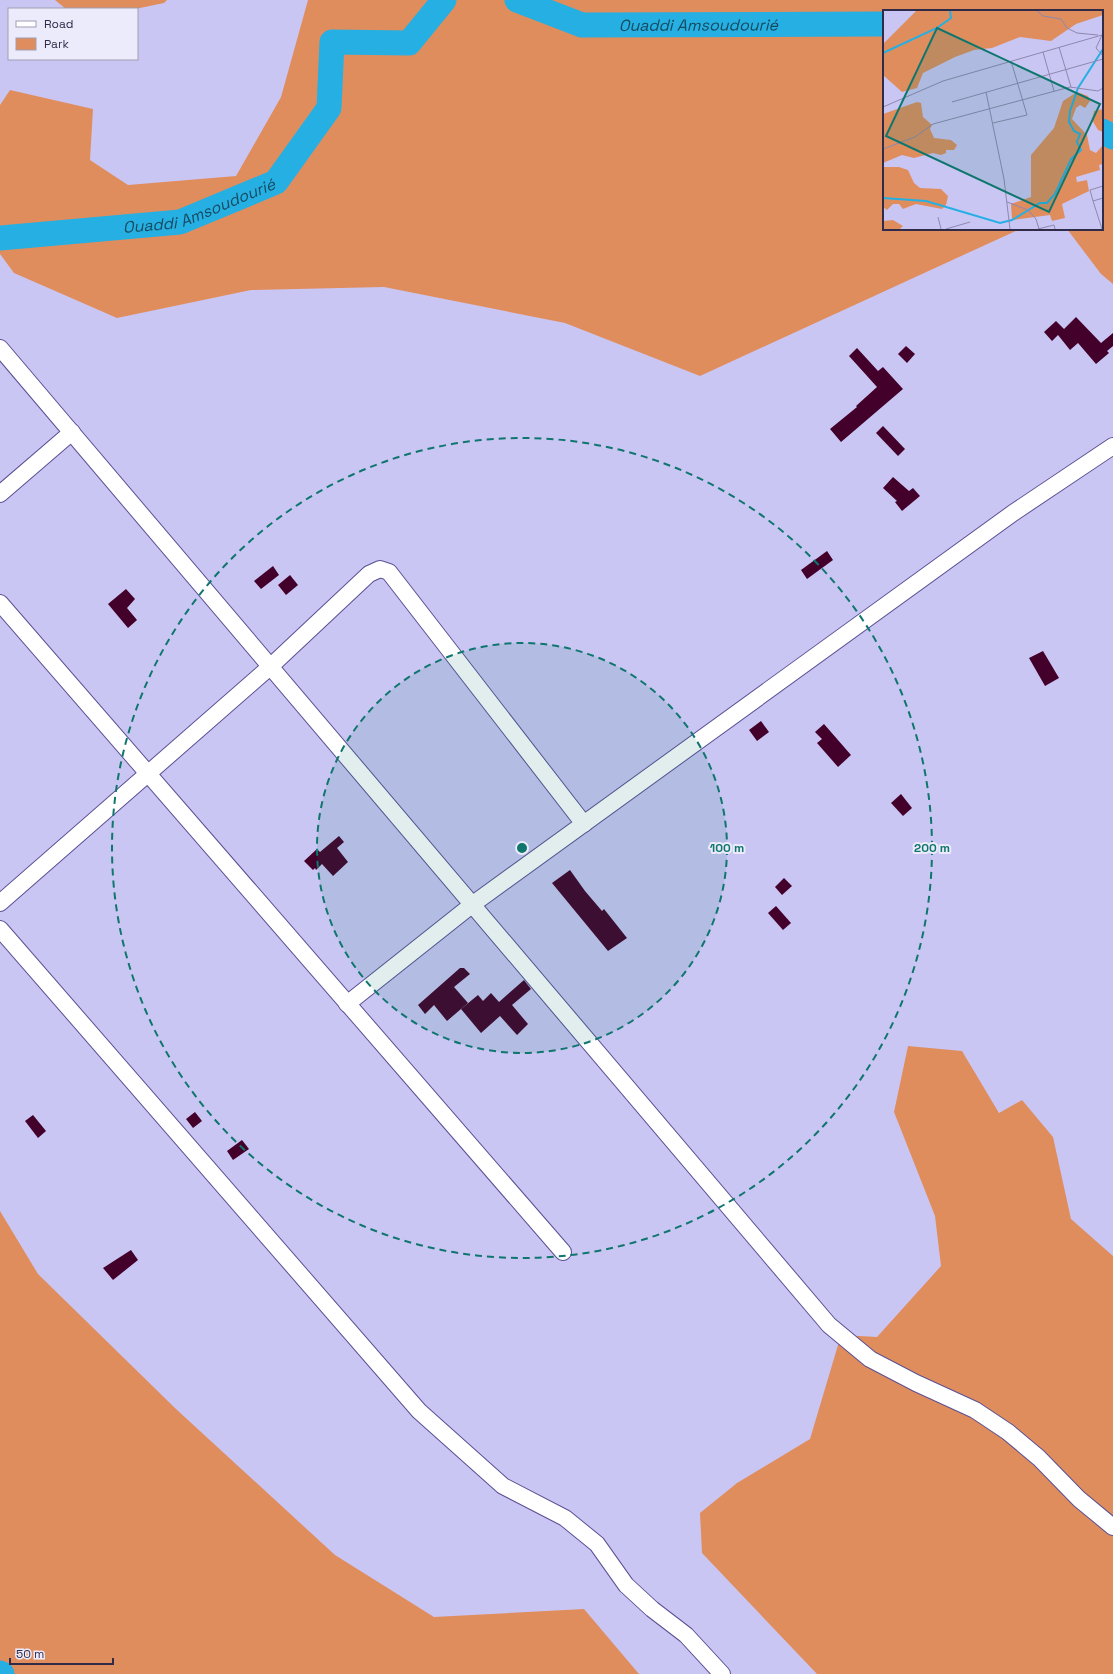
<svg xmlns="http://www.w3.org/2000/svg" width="1113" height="1674" viewBox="0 0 1113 1674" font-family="'Space Grotesk',sans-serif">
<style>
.green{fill:#e08d5e}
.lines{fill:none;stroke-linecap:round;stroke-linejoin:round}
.river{stroke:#26afe2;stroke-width:25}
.building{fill:#43002a}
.street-casing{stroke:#5b5093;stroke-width:18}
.street{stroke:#fff;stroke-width:16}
.ring{fill:none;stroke:#0f766e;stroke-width:2;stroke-dasharray:7 5}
.labels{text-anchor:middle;stroke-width:4;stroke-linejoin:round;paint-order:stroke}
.water-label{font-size:16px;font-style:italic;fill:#164a5f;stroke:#ecebfb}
.inset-river{fill:none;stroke:#26afe2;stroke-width:2}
.inset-road{fill:none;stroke:#8c88af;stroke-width:1}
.view{fill:#0f766e;fill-opacity:0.15;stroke:#0f766e;stroke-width:2}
.inset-edge{fill:none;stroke:#2f2b48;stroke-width:2}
.centre{fill:#0f766e;stroke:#ecebfb;stroke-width:2}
.ring-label{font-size:12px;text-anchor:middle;font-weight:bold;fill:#0f766e;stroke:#ecebfb;stroke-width:4;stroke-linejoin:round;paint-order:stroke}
</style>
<rect width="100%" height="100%" fill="#cac6f4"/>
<g class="green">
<polygon points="55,0 167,0 164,3 135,9 66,9"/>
<polygon points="308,0 1113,0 1113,284 1101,274 1067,229 1102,229 1102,11 884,11 884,229 1020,229 700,376 565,323 384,287 251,290 117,318 14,273 0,254 0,105 10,90 93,109 90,160 128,185 236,176 281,97"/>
<polygon points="908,1046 962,1051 999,1113 1022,1100 1053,1137 1071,1219 1113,1256 1113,1674 817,1674 702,1553 700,1513 737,1483 810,1439 841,1335 877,1337 941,1266 935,1216 894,1112"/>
<polygon points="0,1211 38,1274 176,1409 335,1555 434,1617 584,1609 639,1674 0,1674"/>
</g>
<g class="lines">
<g class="river">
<path id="s1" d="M 517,0 L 582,25 L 884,24"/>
<polyline points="1102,131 1113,137"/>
<path id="s2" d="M 0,238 L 180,222 L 276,182 L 329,108 L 332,42 L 409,43 L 444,0"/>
<polyline points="0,1673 2,1674"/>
</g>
</g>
<g class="building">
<polygon points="1076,317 1101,343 1113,333 1113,346 1107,351 1109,353 1096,364 1078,343 1070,350 1058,335 1052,341 1044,332 1056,321 1064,329"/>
<polygon points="906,346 915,354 907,363 898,354"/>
<polygon points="857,348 878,371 883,367 903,389 841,442 830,429 857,407 856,406 877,387 849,356"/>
<polygon points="883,426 905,449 898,456 876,433"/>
<polygon points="893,477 909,491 913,488 920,496 902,511 895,502 897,501 883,488"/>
<polygon points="827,551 833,560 807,579 801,570"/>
<polygon points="273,566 279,575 261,589 254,581"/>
<polygon points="290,575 298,585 286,595 278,585"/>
<polygon points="126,589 135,599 127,608 137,620 128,628 108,604"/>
<polygon points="1043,651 1059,678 1045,686 1029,658"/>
<polygon points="761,721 769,732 757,741 749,730"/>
<polygon points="824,724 851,755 838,767 817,743 822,739 815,732"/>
<polygon points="901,794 912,808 903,816 891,803"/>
<polygon points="339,836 344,842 337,848 348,862 333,876 322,864 316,870 315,868 313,870 304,861 317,849 320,852"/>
<polygon points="570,870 585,891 602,911 604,909 627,938 608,951 552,883"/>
<polygon points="784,878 792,886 782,895 775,887"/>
<polygon points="776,906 791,923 783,930 768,913"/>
<polygon points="460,968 464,968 470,974 454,987 468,1003 447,1021 434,1005 425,1014 418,1005"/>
<polygon points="524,980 531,989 512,1005 528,1024 517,1035 500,1016 481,1033 461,1009 478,995 483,1001 491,993 499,1002"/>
<polygon points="195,1112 202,1121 193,1128 186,1119"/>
<polygon points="33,1115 46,1131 38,1138 25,1121"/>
<polygon points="242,1140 249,1149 233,1160 227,1151"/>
<polygon points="131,1250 138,1260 113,1280 103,1268"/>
</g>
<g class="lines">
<g class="street-casing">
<g id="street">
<polyline points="0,348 829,1325 870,1359 916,1383 975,1410 1008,1432 1039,1458 1079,1499 1113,1527"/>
<polyline points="0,494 72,432"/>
<polyline points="0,603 563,1252"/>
<polyline points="0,903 271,666 369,574 380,569 389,572 584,824"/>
<polyline points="0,929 419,1411 503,1486 565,1518 597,1544 626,1585 652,1609 686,1635 722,1674"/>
<polyline points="347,1004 473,904 1013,513 1113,446"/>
</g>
</g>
<use href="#street" class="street"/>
</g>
<circle cx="522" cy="848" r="205" fill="#0f766e" fill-opacity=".12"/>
<g class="ring">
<circle cx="522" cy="848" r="205"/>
<circle cx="522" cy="848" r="410"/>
</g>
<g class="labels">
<g class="water-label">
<text dy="6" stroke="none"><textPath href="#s1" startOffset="186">Ouaddi Amsoudourié</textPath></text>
<text dy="6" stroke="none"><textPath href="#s2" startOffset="203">Ouaddi Amsoudourié</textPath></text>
</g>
</g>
<g transform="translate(883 10)">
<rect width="220" height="220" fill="#cac6f4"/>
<path d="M 33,1 L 220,1 L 220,5 L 193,14 L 168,31 L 137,27 L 109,38 L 91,40 L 72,47 L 40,63 L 34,78 L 19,82 L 0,65 L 0,34 ZM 194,82 L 205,86 L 207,91 L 202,98 L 197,95 L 193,98 L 189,109 L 204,125 L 207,140 L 213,143 L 220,135 L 220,154 L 216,155 L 217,160 L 193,167 L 194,172 L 204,170 L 206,181 L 179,194 L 182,208 L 169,211 L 167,205 L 129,210 L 128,194 L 148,187 L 148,145 L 171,118 L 180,91 ZM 34,92 L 38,93 L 40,107 L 49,115 L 47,119 L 51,128 L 68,130 L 74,135 L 71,140 L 63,140 L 63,143 L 58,145 L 50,143 L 31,148 L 19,145 L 0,153 L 0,104 ZM 220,99 L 220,122 L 215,120 L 209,110 L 211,101 ZM 0,157 L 16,157 L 25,160 L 31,173 L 37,178 L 58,179 L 65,186 L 63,195 L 59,199 L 33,194 L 20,199 L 16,194 L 10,194 L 4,200 L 0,197 ZM 10,210 L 20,216 L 17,219 L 0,219 L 0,211 Z" fill="#e08d5e"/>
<path class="inset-river" d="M 0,43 L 54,18 L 68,8 L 67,1M 0,188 L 43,191 L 117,213 L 129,210 L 157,193 L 164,193 L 172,184 L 188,149 L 198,140 L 194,132 L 197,124 L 191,121 L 186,112 L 187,101 L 195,78 L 220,39"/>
<path class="inset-road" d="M 154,1 L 160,6 L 178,9 L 184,18 L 194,23 L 215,25M 219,25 L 213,38 L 220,46M 176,37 L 188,77M 160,42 L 171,81M 103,82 L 121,169 L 127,219M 69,92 L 220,49M 0,97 L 60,71 L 219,25M 110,113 L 144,105 L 128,51M 0,139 L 32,127 L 50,114 L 187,77 L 215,81 L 220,78M 210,191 L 207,180 L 220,176M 124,192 L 145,200 L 153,209 L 156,219M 55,207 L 58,219M 63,219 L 87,212M 155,219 L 171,215 L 172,219M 219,219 L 210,191 L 220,188"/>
<path class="view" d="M 54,18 L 217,94 L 166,202 L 3,126 Z"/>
<rect width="220" height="220" class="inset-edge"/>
</g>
<circle cx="522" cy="848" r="6" class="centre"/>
<g class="ring-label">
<text x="727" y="852">100 m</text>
<text x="932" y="852">200 m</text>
</g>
<rect x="8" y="8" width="130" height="52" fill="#ecebfb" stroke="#a09eb3"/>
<rect x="16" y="21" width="20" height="6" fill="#ffffff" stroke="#a09eb3"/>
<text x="44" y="28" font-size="12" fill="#2f2b48">Road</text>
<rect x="16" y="38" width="20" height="12" fill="#e08d5e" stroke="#a09eb3"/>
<text x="44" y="48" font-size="12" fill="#2f2b48">Park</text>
<path d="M10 1658v6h103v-6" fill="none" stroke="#2f2b48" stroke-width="2"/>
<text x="16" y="1658" font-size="12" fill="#2f2b48" stroke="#ecebfb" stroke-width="3" paint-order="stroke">50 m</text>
</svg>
